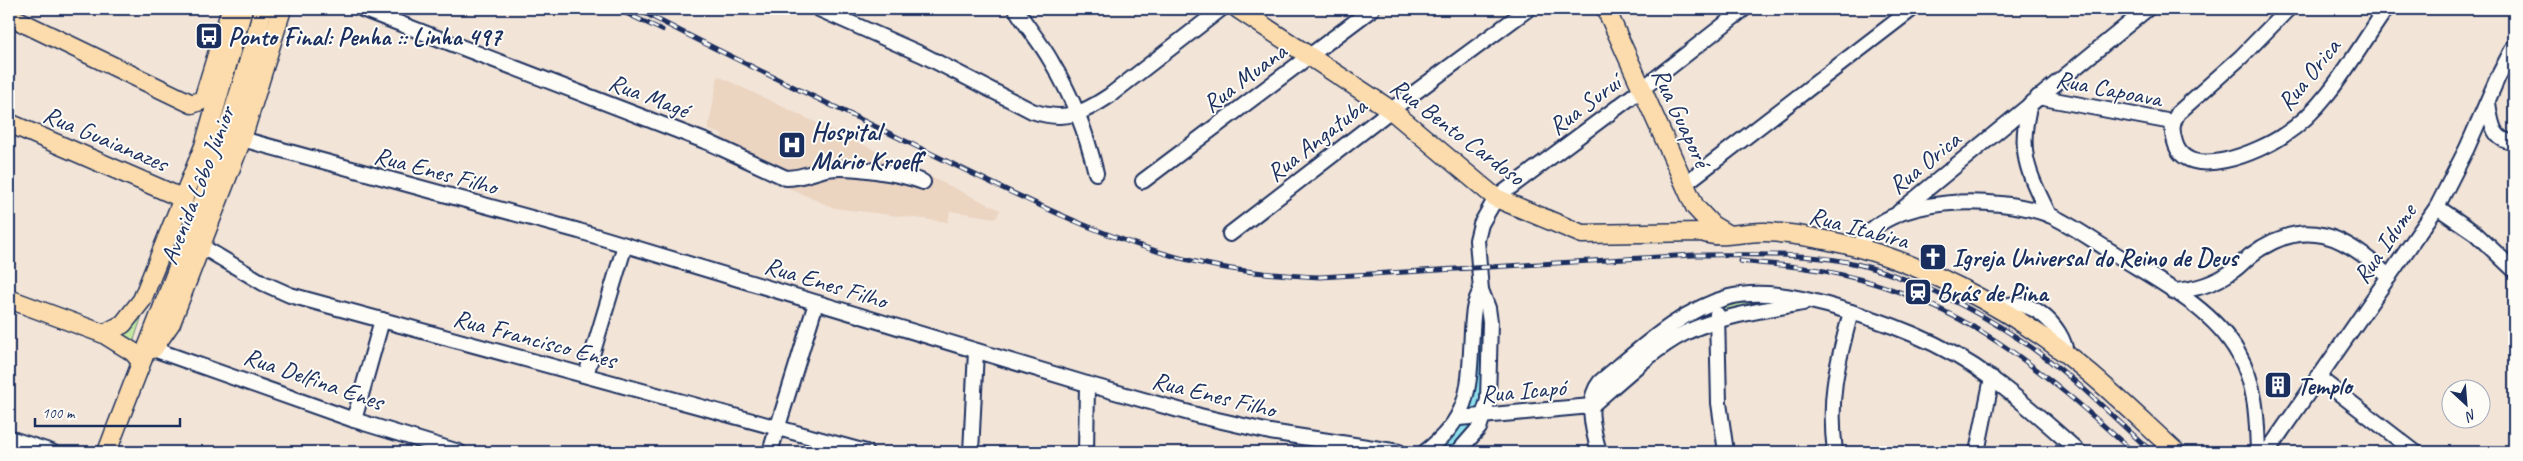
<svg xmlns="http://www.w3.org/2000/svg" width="2523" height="461" viewBox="0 0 2523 461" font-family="Caveat,sans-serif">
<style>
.built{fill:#ebd4c0}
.green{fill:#c4e7a1;stroke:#708b80}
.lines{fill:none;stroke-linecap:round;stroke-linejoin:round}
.river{stroke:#90e0ec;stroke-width:18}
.minor-casing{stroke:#1b2f5e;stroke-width:18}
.major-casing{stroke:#1b2f5e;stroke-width:21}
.minor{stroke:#fdfcf7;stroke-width:14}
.major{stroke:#fcdcac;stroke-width:18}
.rail-casing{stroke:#1b2f5e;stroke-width:5}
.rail{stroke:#fdfcf7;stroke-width:3;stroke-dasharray:9;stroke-linecap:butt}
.labels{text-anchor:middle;stroke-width:4;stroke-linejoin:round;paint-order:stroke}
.poi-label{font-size:25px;font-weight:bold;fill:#1b2f5e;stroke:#fdfcf7;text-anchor:start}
.street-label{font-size:25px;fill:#1b2f5e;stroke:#fdfcf7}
</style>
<rect width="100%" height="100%" fill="#f2e4d7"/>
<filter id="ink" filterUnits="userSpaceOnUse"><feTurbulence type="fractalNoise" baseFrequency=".02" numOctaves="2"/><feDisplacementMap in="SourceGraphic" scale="10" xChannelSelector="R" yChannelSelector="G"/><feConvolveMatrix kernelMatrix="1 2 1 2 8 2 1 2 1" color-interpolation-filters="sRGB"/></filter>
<g filter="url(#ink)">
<polygon class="built" points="718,76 1000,210 996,218 950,211 948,222 834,208 716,156 723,134 708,130"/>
<g class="green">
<polygon points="1722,302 1763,304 1722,320"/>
<polygon points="146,303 133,343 118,333"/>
</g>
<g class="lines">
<path class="river" d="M 1442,452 C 1482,415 1481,369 1479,318"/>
<g class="minor-casing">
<g id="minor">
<path d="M 362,9 L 710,143 L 786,178 C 801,178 813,172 827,169 C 849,165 903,174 923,182"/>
<path d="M 819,9 L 923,55 L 1032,111 C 1065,122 1082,114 1109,96 L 1221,9"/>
<path d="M 1016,9 C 1027,27 1041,43 1051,61 C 1073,98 1086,131 1096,173"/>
<path d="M 2288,9 L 2241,57 L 2178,113 C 2172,123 2171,130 2175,142 C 2186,184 2261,151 2284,135 C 2327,108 2357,50 2386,9"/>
<polyline points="2038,97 2172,122"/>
<path d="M 2488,103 C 2491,121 2492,141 2514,142"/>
<path d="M 2030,104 C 2017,152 2028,172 2049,215"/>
<polyline points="242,139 579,231 1087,384 1200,416 1270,432 1399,452"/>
<polyline points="1143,181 1372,9"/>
<polyline points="1686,183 1912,9"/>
<polyline points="2437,207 2475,233 2514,270"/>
<polyline points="1899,212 2147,9"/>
<polyline points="1230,234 1391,110 1528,9"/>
<polyline points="201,246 263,283 290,295 866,452"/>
<path d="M 1858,248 C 1884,193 1999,196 2047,214 C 2069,223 2092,240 2112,252 C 2156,280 2212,307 2238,353 C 2256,384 2257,417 2258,452"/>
<path d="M 2173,291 C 2195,290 2216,283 2234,270 C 2240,266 2245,260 2251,255 C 2305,215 2345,235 2389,277"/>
<path d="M 1998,310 C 2025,290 2064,326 2066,354"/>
<polyline points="1717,314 1719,403 1726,452"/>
<polyline points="153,349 354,420 459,452"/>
<polyline points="586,375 625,245"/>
<polyline points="2318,377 2415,452"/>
<path d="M 1591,406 C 1618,383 1653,349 1685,333 C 1716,317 1768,309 1803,303"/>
<polyline points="1459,418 1591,406"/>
<polyline points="354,420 382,320"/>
<polyline points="9,438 52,452"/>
<polyline points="770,452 816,303"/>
<polyline points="971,452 976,351"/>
<polyline points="1086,452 1087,384"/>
<path d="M 1425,452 C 1472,416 1469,386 1472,331 C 1473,316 1473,304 1481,290"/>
<polyline points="1458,452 1479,428 1488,400 1490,322 1488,308 1481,290 1477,240 1481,224 1496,198 1642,89 1744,9"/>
<path d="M 1599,452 C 1593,431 1585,400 1600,382 C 1639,350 1680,310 1729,297 C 1761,289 1796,297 1827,305 C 1885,321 1943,342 1992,379 C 2023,401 2051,427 2079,452"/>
<path d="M 1835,452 C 1828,396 1837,365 1851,312"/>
<polyline points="1977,452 1992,378"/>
<polyline points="2267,452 2437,207 2467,148 2498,77 2514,46"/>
</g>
</g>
<g class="major-casing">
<g id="major">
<path d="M 1238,9 L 1391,110 L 1496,198 L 1582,234 L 1702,232 C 1721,240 1744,231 1765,232 C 1792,233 1818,238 1844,244 C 1920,262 2004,306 2066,354 C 2105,384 2140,419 2176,452"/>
<polyline points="1606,9 1695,207 1712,225 1727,234"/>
<polyline points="9,16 192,104 203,100 231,9"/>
<polyline points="9,123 184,199"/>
<polyline points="9,299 104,334 133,352 141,362"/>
<polyline points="104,334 123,324 142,300 204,146 243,9"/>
<polyline points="153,349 171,323 242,139 282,9"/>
<path d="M 107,452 C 162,306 224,161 263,9"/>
</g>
</g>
<use href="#minor" class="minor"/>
<use href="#major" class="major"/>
<g class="rail-casing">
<g id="rail">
<polyline points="617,9 662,30"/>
<path d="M 637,9 C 724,54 812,96 901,139 C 1000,186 1107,245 1215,266 C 1250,273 1285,275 1320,277 L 1693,255 C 1744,255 1798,252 1848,262 C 1925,279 2011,327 2071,378 C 2099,402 2125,428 2152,452"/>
<path d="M 1740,261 C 1773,265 1806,266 1838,274 C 1962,301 2043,370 2133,452"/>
</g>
</g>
<use href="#rail" class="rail"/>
</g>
</g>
<defs>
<g id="bus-square" transform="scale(1.4375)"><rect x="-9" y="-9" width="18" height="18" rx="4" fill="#1b2f5e" stroke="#fdfcf7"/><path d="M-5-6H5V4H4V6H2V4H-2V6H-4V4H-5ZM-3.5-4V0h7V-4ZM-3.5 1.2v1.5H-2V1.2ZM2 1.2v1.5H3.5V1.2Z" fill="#fff"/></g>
<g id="hospital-square" transform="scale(1.4375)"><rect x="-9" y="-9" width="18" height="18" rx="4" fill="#1b2f5e" stroke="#fdfcf7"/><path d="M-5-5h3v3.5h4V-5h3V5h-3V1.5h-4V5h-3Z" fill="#fff"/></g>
<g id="church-square" transform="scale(1.4375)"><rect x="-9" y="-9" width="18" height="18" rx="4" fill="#1b2f5e" stroke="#fdfcf7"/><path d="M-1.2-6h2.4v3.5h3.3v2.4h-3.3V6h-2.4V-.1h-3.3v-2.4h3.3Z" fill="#fff"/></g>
<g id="station-square" transform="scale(1.4375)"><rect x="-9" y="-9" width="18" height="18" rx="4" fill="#1b2f5e" stroke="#fdfcf7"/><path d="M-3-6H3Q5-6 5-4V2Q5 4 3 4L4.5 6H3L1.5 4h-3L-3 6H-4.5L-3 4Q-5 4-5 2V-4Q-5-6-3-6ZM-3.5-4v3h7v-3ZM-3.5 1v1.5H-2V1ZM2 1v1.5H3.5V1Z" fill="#fff"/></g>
<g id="building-square" transform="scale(1.4375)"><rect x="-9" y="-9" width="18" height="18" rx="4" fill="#1b2f5e" stroke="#fdfcf7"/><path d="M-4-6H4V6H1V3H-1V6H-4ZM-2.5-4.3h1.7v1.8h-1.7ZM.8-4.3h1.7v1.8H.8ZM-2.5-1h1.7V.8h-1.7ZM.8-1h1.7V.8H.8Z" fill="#fff"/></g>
</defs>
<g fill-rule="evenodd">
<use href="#bus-square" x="209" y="36"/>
<use href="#hospital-square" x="792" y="145"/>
<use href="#church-square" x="1933" y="257"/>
<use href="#station-square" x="1918" y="292"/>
<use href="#building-square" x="2278" y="385"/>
</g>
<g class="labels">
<g class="poi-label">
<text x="228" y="45">Ponto Final: Penha :: Linha 497</text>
<text x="811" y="140">Hospital<tspan x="811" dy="29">Mário Kroeff</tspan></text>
<text x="1952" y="266">Igreja Universal do Reino de Deus</text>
<text x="1937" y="301">Brás de Pina</text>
<text x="2297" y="394">Templo</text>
</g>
<g class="street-label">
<text transform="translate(2308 74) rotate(-51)" y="9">Rua Orica</text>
<text transform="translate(1244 77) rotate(-37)" y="9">Rua Muana</text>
<text transform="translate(2109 88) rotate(11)" y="9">Rua Capoava</text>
<text transform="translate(649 95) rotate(21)" y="9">Rua Magé</text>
<text transform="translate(1584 104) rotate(-37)" y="9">Rua Suruí</text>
<text transform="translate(1682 117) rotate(65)" y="9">Rua Guaporé</text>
<text transform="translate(1458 131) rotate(37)" y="9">Rua Bento Cardoso</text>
<text transform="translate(106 138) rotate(23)" y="9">Rua Guaianazes</text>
<text transform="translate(1316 139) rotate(-38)" y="9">Rua Angatuba</text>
<text transform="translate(1924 162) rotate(-39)" y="9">Rua Orica</text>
<text transform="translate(436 170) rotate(15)" y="9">Rua Enes Filho</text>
<text transform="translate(197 185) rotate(-69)" y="9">Avenida Lôbo Júnior</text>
<text transform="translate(1859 227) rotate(15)" y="9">Rua Itabira</text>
<text transform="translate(2384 243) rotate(-55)" y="9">Rua Idume</text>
<text transform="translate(826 282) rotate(17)" y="9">Rua Enes Filho</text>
<text transform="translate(535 338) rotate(15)" y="9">Rua Francisco Enes</text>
<text transform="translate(314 378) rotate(19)" y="9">Rua Delfina Enes</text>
<text transform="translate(1523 390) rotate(-5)" y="9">Rua Icapó</text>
<text transform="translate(1214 394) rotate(14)" y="9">Rua Enes Filho</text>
</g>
</g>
<rect width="2523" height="461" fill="none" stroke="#fdfcf7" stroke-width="30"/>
<rect x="15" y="15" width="2493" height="431" fill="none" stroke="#1b2f5e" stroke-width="2" filter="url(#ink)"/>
<g transform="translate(2466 404) rotate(154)"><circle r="24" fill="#fdfcf7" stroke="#a3aaba"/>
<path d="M0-4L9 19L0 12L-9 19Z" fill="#1b2f5e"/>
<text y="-8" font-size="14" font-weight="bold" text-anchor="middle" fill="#1b2f5e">N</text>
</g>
<path d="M35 418v8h145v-8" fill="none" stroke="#1b2f5e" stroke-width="2.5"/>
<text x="42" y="418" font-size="15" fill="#1b2f5e" stroke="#fdfcf7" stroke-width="4" paint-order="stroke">100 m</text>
</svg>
